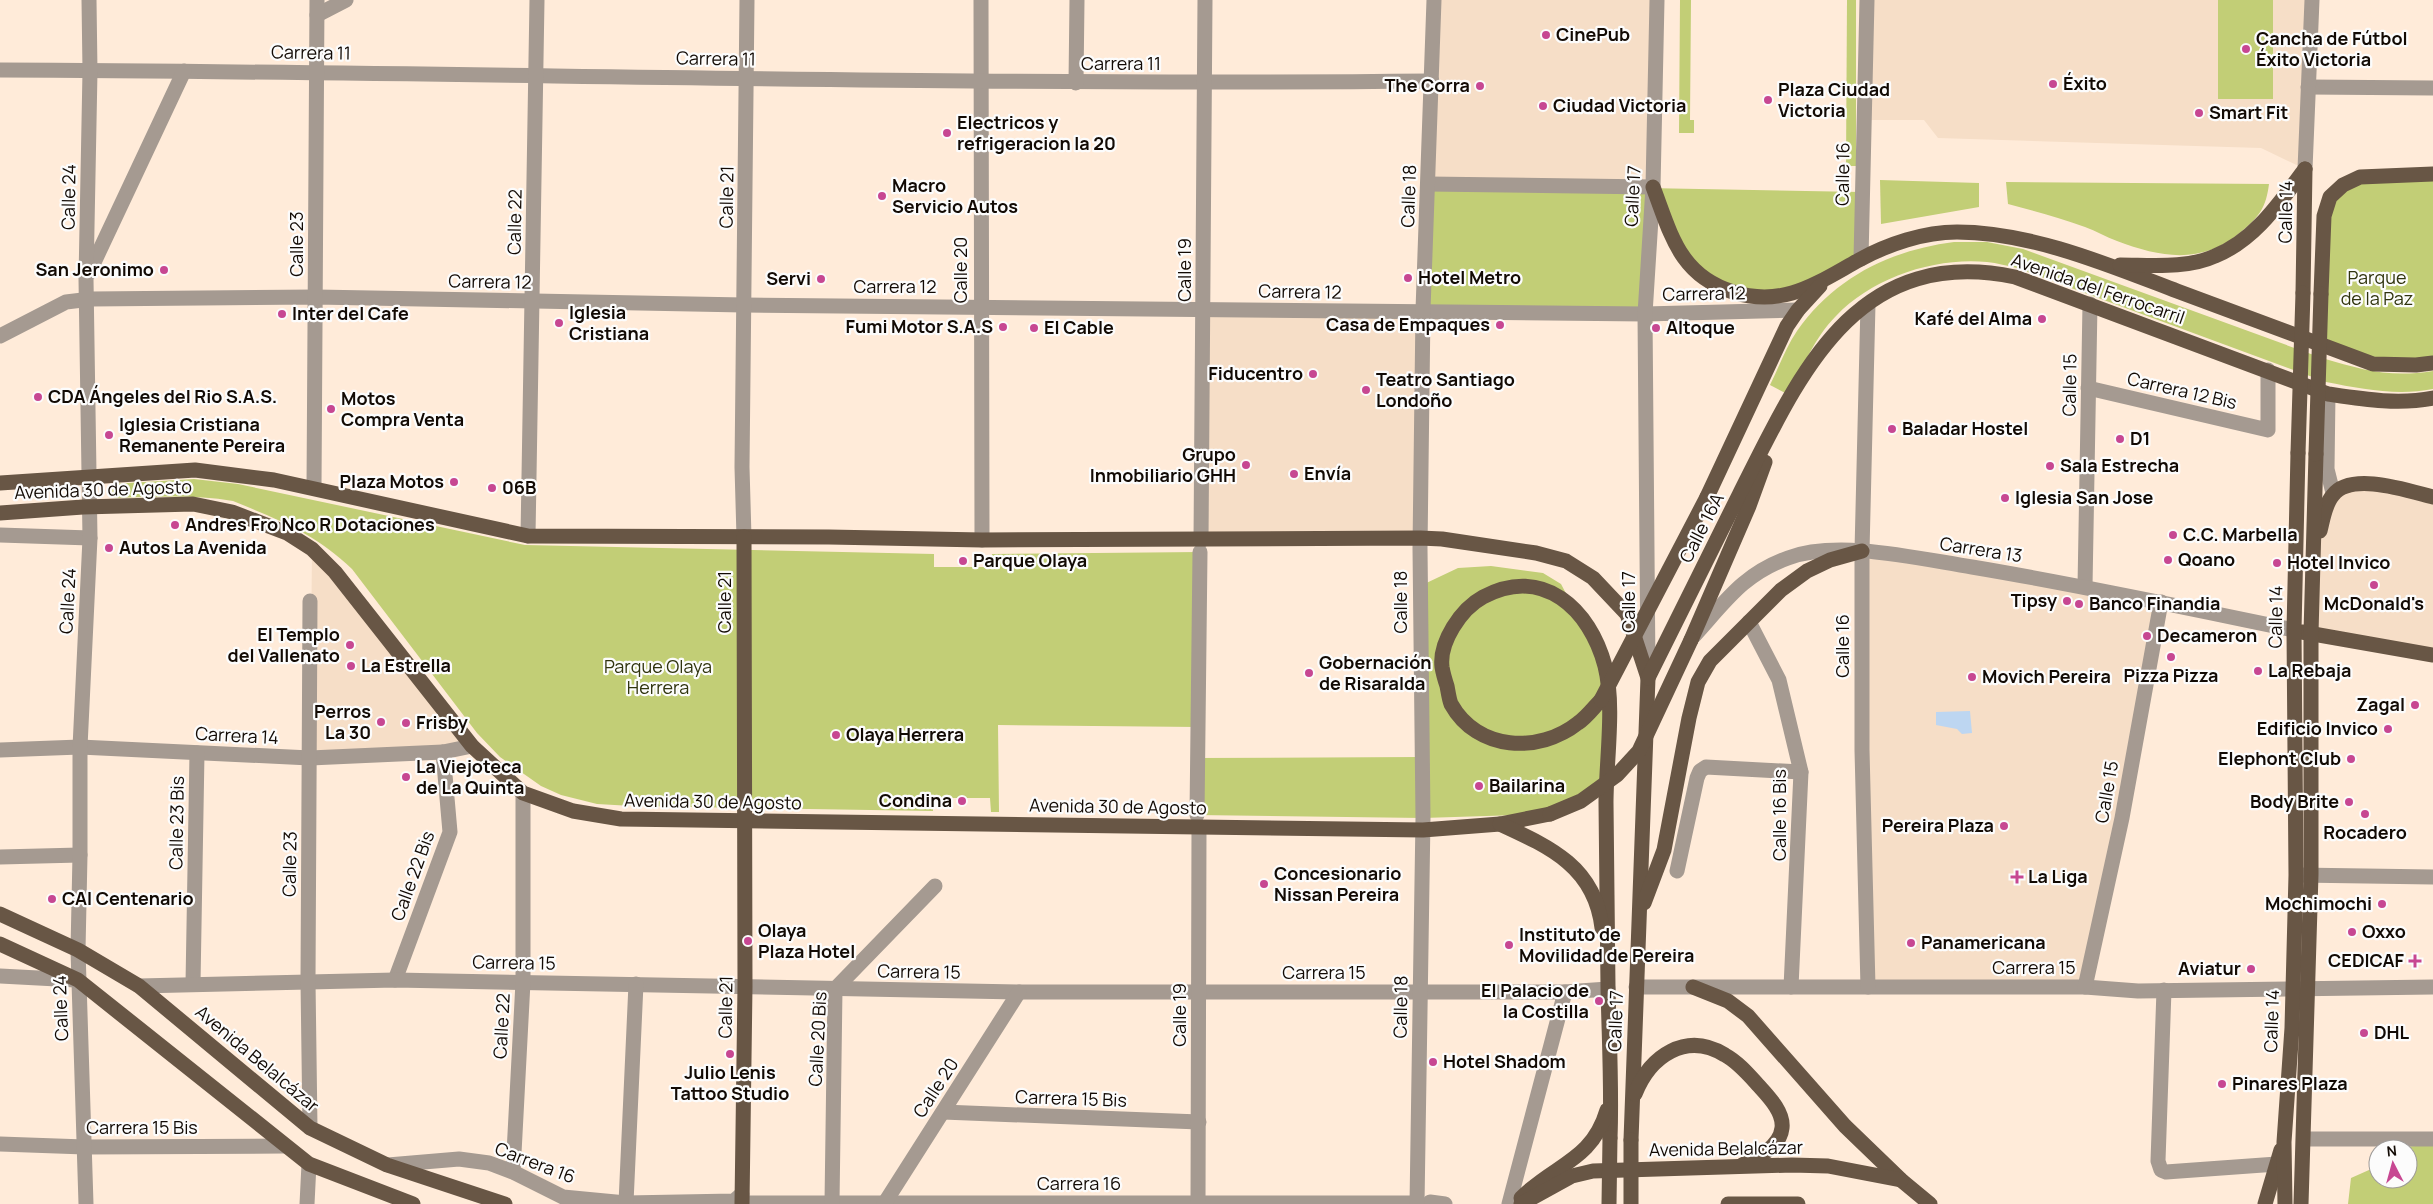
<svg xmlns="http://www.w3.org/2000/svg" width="2433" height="1204" viewBox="0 0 2433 1204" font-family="Manrope,sans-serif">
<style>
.built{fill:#f6dec7}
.green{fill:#c2ce76}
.water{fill:#bdd6f1}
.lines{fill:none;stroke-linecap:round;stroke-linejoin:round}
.minor{stroke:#a59a91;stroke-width:15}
.major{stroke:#685645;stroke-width:15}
.major-bridge{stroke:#685645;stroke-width:15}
.poi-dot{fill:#c74792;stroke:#fcfcfc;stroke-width:2}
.labels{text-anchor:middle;stroke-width:4.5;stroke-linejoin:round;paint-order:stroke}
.poi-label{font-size:18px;font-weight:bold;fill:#120a04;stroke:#fcfcfc;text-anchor:start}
.street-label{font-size:18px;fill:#120a04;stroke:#fcfcfc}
.park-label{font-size:18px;fill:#30340e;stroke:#fcfcfc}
</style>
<rect width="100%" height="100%" fill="#ffebd9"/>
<g class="built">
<polygon points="1434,0 1657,0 1653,187 1428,184"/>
<polygon points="1867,0 2312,0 2305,169 2261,148 1938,138 1924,120 1863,120"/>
<polygon points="1204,309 1423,313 1420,538 1201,541"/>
<polygon points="2355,483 2433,497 2433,655 2311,633 2312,569 2325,511"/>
<polygon points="312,549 472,746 310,758"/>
<polygon points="1862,551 2161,602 2085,987 1868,987"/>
</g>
<g class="green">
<polygon points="1680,0 1691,0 1690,120 1694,120 1694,133 1679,133"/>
<polygon points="1847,0 1856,0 1856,166 1846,166"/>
<rect x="2218" y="0" width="55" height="99"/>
<polygon points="2433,174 2433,363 2373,364 2320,345 2324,216 2343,185"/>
<polygon points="1880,180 1979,183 1979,207 1881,224"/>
<path d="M 2006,182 L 2269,184 C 2266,207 2260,216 2242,231 C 2203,265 2162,258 2117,241 C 2106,237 2096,231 2085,227 C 2060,218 2034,211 2008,204 Z"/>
<polygon points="1428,184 1861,192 1861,259 1816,285 1760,297 1695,271 1653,188 1645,314 1423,313"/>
<path d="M 1954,242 L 1987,242 L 2023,249 L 2322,358 C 2363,370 2390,378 2433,371 L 2433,389 C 2397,396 2362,389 2326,382 L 2017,268 C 2008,266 1997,263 1987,262 C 1935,257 1873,277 1836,316 C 1814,338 1803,367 1789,395 L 1770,385 C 1779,367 1786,347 1797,331 C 1835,277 1891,250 1954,242 Z"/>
<path d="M 194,479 L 238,484 L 525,545 L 934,554 L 934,567 L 991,567 L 992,554 L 1200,552 L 1198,727 L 998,725 L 999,812 L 991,812 L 990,798 L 933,798 L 933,811 L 632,806 L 597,804 L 561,795 L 541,786 L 500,757 L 477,733 L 352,569 C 315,533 279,520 233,501 C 193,494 154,497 113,498 L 112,484 Z"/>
<polygon points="1491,566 1543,573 1561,584 1603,664 1606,783 1550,814 1423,818 1197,815 1198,758 1421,757 1420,586 1458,568"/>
<polygon points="2433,1145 2433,1204 2348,1204 2351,1178 2378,1166 2378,1179 2408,1179 2408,1149 2381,1148"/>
</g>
<polygon class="water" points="1970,711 1972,733 1962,734 1957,729 1936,725 1936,712"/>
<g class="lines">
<g class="minor">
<polyline points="981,0 982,540"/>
<polyline points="317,15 346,0"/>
<path d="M 0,70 C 477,72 955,86 1432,81"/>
<polyline points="1076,83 1077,0"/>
<polyline points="2308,87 2433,88"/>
<polyline points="2305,169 2312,0"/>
<polyline points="1428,184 1653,187"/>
<polyline points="1861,259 1867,0"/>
<polyline points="89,273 184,71"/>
<polyline points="0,336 66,302 91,299 316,297 744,305 1645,314 1798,310"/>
<polyline points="2088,388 2268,430 2268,370"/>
<polyline points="2328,394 2327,469 2333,493"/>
<polyline points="314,488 317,0"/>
<polyline points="0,535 90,538"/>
<polyline points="528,536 537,0"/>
<polyline points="744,537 742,467 747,0"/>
<polyline points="1201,541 1205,0"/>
<polyline points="2085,587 2090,304"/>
<polyline points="1749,622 1779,680 1801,772 1791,987"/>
<path d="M 1694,636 C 1725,602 1743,574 1788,558 C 1838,539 1920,559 1972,567 C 2080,585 2187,608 2294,630"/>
<polyline points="1648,671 1645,314 1653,187 1657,0"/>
<polyline points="0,750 80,747 310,758 443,752 472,746"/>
<polyline points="1197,815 1200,552"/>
<polyline points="0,857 80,855"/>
<polyline points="1677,871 1697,778 1700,771 1706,767 1801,772"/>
<polyline points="2298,875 2433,877"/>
<polyline points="0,976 76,980"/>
<polyline points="395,980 450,832 443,752"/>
<polyline points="193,984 197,753"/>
<polyline points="139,986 395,980 1019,992 1565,992 1608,989"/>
<polyline points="1636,987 2085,987 2138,991 2433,987"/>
<polyline points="1868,987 1862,750 1862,551 1868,304"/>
<polyline points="2085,987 2122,818 2161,602"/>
<polyline points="2164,990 2158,1161 2161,1170 2166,1172 2277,1164"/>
<polyline points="943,1112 1199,1122"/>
<polyline points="310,1128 308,981 310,601"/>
<polyline points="2310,1139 2433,1139"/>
<polyline points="0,1144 85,1147 285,1146"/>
<polyline points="388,1165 459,1159 489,1163 513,1172 563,1197 626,1203 734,1201 742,1194"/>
<polyline points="513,1172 523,982 523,793"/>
<polyline points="1430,1202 1445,1204"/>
<polyline points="626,1203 636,984"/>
<polyline points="742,1203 1417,1203"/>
<polyline points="832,1203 835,989 935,886"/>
<polyline points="86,1204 78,950 80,855 80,747 90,538 86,279 90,71 89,0"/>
<polyline points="307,1204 309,1164"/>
<polyline points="884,1204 1019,992"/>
<polyline points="1198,1204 1199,826"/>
<polyline points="1417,1204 1423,818 1420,548 1423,310 1434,0"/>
<polyline points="1509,1204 1565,992"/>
</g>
<g class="major">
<path d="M 1653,187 C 1671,234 1679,275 1733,292 C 1784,308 1817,283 1859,260 C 1888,244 1924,232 1957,232 C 2031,232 2109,265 2177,291 C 2243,315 2308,340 2373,364 L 2416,365 L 2433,363"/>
<path d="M 2120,265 C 2150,265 2187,269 2215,256 C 2255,240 2280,202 2305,169"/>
<polyline points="2303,293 2305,169"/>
<polyline points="2321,294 2324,216 2330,197 2343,185 2360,177 2433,174"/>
<polyline points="0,483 195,470 274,480 528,536 829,537 982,540 1420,538 1442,539 1536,553 1566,561 1593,578 1627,614 1648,678 1631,1140"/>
<polyline points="1707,497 1787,326 1798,310 1820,286"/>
<polyline points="0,513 83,507 193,504 232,512 287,533 312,549 335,572 472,746 523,793 573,811 621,819 1423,830 1500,824 1550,814"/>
<path d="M 2320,531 C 2323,519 2325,504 2333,495 C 2351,471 2409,491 2433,497"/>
<polyline points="2302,632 2433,655"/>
<polyline points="1691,640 1749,506 1765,462"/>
<path d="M 1648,678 C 1678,617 1709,556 1739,495 C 1799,376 1854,244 2015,277 L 2328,394 C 2362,399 2398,405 2433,398"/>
<path d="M 1601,700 C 1594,707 1587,717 1578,723 C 1539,754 1477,751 1451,704 C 1449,699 1448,691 1447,686 C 1445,680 1443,673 1442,667 C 1439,642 1461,609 1483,597 C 1543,565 1590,609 1605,666 C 1615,706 1606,761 1606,803 C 1607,864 1607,926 1608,987 C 1609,1038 1612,1088 1610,1138"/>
<path d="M 1500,824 C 1550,847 1595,867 1602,928"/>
<polyline points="1644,903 1664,850 1689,718 1698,682 1710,661 1781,590 1807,571 1830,560 1862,551"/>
<polyline points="0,914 78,950 139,986 310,1128 387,1165 505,1204"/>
<polyline points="0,944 78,980 309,1164 413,1204"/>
<polyline points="1693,987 1728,1001 1748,1016 1845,1126 1901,1180 1930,1204"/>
<path d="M 1635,1094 C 1650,1056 1686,1031 1725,1055 C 1738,1062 1749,1075 1759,1086 C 1768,1096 1784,1112 1782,1128 C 1780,1147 1757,1158 1742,1165"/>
<path d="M 1521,1198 C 1555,1164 1592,1161 1607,1110"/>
<polyline points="742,1204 745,986 744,537"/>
<polyline points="1521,1204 1572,1176 1593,1171 1792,1165 1828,1166 1901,1180"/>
<polyline points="1728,1204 1798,1204"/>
<polyline points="2265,1204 2281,1150"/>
<polyline points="2285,1204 2284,1142 2292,1028 2296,875 2294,630 2298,453"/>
<polyline points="2301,1204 2311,874 2311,633 2316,454"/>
</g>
<g class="major-bridge">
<polyline points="2298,453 2303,293"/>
<polyline points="2316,454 2321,294"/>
<polyline points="1601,700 1707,497"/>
<polyline points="1550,814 1581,801 1617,775 1639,751 1691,640"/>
<polyline points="1609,1204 1610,1138"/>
<polyline points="1631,1204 1631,1140"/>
</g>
</g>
<g class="poi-dot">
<circle cx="1546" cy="35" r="5"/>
<circle cx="2246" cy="49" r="5"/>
<circle cx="2053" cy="84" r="5"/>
<circle cx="1480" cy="86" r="5"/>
<circle cx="1768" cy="100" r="5"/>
<circle cx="1543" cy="106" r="5"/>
<circle cx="2199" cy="113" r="5"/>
<circle cx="947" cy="133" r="5"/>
<circle cx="882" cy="196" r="5"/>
<circle cx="164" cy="270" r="5"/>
<circle cx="1408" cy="278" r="5"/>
<circle cx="821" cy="279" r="5"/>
<circle cx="282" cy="314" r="5"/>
<circle cx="2042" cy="319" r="5"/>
<circle cx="559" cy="323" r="5"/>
<circle cx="1500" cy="325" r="5"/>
<circle cx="1003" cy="327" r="5"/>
<circle cx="1034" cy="328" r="5"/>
<circle cx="1656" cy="328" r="5"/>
<circle cx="1313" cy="374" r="5"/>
<circle cx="1366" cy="390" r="5"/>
<circle cx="38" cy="397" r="5"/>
<circle cx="331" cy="409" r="5"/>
<circle cx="1892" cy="429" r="5"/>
<circle cx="109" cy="435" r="5"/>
<circle cx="2120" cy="439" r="5"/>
<circle cx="1246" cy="465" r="5"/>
<circle cx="2050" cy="466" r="5"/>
<circle cx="1294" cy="474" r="5"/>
<circle cx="454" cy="482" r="5"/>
<circle cx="492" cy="488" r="5"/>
<circle cx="2005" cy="498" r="5"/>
<circle cx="175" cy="525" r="5"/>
<circle cx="2173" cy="535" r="5"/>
<circle cx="109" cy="548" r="5"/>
<circle cx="2168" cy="560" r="5"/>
<circle cx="963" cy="561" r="5"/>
<circle cx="2277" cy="563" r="5"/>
<circle cx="2374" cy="585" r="5"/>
<circle cx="2067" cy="601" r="5"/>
<circle cx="2079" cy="604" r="5"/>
<circle cx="2147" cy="636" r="5"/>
<circle cx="350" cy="645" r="5"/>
<circle cx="2171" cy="657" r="5"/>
<circle cx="351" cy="666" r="5"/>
<circle cx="2258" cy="671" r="5"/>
<circle cx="1309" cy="673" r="5"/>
<circle cx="1972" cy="677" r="5"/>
<circle cx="2415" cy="705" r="5"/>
<circle cx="381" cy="722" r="5"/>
<circle cx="406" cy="723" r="5"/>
<circle cx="2388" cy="729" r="5"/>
<circle cx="836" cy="735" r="5"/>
<circle cx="2351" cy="759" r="5"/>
<circle cx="406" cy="777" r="5"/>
<circle cx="1479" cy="786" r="5"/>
<circle cx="962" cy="801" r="5"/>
<circle cx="2349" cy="802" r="5"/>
<circle cx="2365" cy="814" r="5"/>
<circle cx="2004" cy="826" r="5"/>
<path d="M2014.5 869.5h5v5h5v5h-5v5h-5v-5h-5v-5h5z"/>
<circle cx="1264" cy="884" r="5"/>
<circle cx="52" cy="899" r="5"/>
<circle cx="2382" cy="904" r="5"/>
<circle cx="2352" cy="932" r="5"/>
<circle cx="748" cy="941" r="5"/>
<circle cx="1911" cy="943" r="5"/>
<circle cx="1509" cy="945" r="5"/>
<path d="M2412.5 953.5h5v5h5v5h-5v5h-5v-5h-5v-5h5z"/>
<circle cx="2251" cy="969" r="5"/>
<circle cx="1599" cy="1001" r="5"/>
<circle cx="2364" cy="1033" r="5"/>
<circle cx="730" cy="1054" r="5"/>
<circle cx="1433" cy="1062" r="5"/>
<circle cx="2222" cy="1084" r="5"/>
</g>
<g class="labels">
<g class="poi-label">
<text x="1556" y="41">CinePub</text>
<text x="2256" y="45">Cancha de Fútbol<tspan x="2256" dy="21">Éxito Victoria</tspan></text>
<text x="2063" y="90">Éxito</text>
<text x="1470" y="92" text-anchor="end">The Corra</text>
<text x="1778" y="96">Plaza Ciudad<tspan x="1778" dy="21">Victoria</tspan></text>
<text x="1553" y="112">Ciudad Victoria</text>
<text x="2209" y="119">Smart Fit</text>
<text x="957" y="129">Electricos y<tspan x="957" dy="21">refrigeracion la 20</tspan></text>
<text x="892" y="192">Macro<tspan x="892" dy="21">Servicio Autos</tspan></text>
<text x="154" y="276" text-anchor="end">San Jeronimo</text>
<text x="1418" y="284">Hotel Metro</text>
<text x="811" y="285" text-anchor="end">Servi</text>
<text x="569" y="319">Iglesia<tspan x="569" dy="21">Cristiana</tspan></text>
<text x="292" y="320">Inter del Cafe</text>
<text x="2032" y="325" text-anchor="end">Kafé del Alma</text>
<text x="1490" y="331" text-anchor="end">Casa de Empaques</text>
<text x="993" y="333" text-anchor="end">Fumi Motor S.A.S</text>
<text x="1044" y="334">El Cable</text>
<text x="1666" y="334">Altoque</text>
<text x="1303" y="380" text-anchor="end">Fiducentro</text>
<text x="1376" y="386">Teatro Santiago<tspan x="1376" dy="21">Londoño</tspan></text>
<text x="48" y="403">CDA Ángeles del Rio S.A.S.</text>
<text x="341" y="405">Motos<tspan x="341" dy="21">Compra Venta</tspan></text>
<text x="119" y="431">Iglesia Cristiana<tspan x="119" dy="21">Remanente Pereira</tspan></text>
<text x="1902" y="435">Baladar Hostel</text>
<text x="2130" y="445">D1</text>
<text x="1236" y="461" text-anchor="end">Grupo<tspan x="1236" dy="21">Inmobiliario GHH</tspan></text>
<text x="2060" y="472">Sala Estrecha</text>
<text x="1304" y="480">Envía</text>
<text x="444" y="488" text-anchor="end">Plaza Motos</text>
<text x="502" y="494">06B</text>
<text x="2015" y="504">Iglesia San Jose</text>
<text x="185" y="531">Andres Fro Nco R Dotaciones</text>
<text x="2183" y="541">C.C. Marbella</text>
<text x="119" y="554">Autos La Avenida</text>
<text x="2178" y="566">Qoano</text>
<text x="973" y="567">Parque Olaya</text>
<text x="2287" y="569">Hotel Invico</text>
<text x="2057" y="607" text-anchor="end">Tipsy</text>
<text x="2089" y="610">Banco Finandia</text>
<text x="2374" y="610" text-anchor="middle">McDonald's</text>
<text x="340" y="641" text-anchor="end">El Templo<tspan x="340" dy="21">del Vallenato</tspan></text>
<text x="2157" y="642">Decameron</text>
<text x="1319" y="669">Gobernación<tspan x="1319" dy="21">de Risaralda</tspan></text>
<text x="361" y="672">La Estrella</text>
<text x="2268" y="677">La Rebaja</text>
<text x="2171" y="682" text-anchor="middle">Pizza Pizza</text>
<text x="1982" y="683">Movich Pereira</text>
<text x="2405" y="711" text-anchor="end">Zagal</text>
<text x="371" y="718" text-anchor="end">Perros<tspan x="371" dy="21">La 30</tspan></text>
<text x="416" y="729">Frisby</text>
<text x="2378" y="735" text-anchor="end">Edificio Invico</text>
<text x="846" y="741">Olaya Herrera</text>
<text x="2341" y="765" text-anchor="end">Elephont Club</text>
<text x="416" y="773">La Viejoteca<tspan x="416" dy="21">de La Quinta</tspan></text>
<text x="1489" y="792">Bailarina</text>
<text x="952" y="807" text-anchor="end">Condina</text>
<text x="2339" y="808" text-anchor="end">Body Brite</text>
<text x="1994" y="832" text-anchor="end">Pereira Plaza</text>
<text x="2365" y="839" text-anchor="middle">Rocadero</text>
<text x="1274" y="880">Concesionario<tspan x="1274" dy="21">Nissan Pereira</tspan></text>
<text x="2028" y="883">La Liga</text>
<text x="62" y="905">CAI Centenario</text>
<text x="2372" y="910" text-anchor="end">Mochimochi</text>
<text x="758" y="937">Olaya<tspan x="758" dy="21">Plaza Hotel</tspan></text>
<text x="2362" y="938">Oxxo</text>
<text x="1519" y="941">Instituto de<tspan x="1519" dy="21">Movilidad de Pereira</tspan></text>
<text x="1921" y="949">Panamericana</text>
<text x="2404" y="967" text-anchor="end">CEDICAF</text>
<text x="2241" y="975" text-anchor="end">Aviatur</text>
<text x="1589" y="997" text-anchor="end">El Palacio de<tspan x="1589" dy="21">la Costilla</tspan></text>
<text x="2374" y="1039">DHL</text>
<text x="1443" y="1068">Hotel Shadom</text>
<text x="730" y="1079" text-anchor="middle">Julio Lenis<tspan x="730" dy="21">Tattoo Studio</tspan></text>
<text x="2232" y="1090">Pinares Plaza</text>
</g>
<g class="street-label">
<text transform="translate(311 53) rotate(1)" y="6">Carrera 11</text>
<text transform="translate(716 59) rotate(1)" y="6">Carrera 11</text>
<text x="1121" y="70">Carrera 11</text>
<text transform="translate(1843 174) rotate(-89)" y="6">Calle 16</text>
<text transform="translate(1409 196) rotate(-88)" y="6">Calle 18</text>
<text transform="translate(1633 196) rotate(-87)" y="6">Calle 17</text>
<text transform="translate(69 197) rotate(-89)" y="6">Calle 24</text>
<text transform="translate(727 197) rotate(-89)" y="6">Calle 21</text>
<text transform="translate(2286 212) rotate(-89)" y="6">Calle 14</text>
<text transform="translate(515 222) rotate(-89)" y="6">Calle 22</text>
<text transform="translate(297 244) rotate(-90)" y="6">Calle 23</text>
<text transform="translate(961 270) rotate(-90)" y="6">Calle 20</text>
<text transform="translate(1185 270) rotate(-90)" y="6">Calle 19</text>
<text transform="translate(490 282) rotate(1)" y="6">Carrera 12</text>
<text x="895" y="293">Carrera 12</text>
<text transform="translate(2098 289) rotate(19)" y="6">Avenida del Ferrocarril</text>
<text transform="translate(1300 292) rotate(1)" y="6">Carrera 12</text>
<text transform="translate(1704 294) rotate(-1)" y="6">Carrera 12</text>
<text transform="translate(2070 385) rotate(-89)" y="6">Calle 15</text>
<text transform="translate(2182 391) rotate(13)" y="6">Carrera 12 Bis</text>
<text transform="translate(103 490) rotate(-2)" y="6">Avenida 30 de Agosto</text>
<text transform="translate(1702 528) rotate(-63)" y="6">Calle 16A</text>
<text transform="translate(1981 550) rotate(9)" y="6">Carrera 13</text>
<text transform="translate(68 601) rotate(-87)" y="6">Calle 24</text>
<text transform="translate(725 602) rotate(-90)" y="6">Calle 21</text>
<text transform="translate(1401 602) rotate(-90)" y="6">Calle 18</text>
<text transform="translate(1629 602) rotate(-90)" y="6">Calle 17</text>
<text transform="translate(2276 617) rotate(-89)" y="6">Calle 14</text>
<text transform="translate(1843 646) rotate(-90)" y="6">Calle 16</text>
<text transform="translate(237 736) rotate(3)" y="6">Carrera 14</text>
<text transform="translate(2107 792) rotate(-80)" y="6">Calle 15</text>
<text transform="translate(713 802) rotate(1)" y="6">Avenida 30 de Agosto</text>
<text transform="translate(1118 807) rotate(1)" y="6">Avenida 30 de Agosto</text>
<text transform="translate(1780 815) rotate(-90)" y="6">Calle 16 Bis</text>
<text transform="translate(177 823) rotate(-89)" y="6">Calle 23 Bis</text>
<text transform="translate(290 864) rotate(-89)" y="6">Calle 23</text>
<text transform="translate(413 876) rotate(-70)" y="6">Calle 22 Bis</text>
<text transform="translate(514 963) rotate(1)" y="6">Carrera 15</text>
<text x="2034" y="974">Carrera 15</text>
<text transform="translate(919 972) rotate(1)" y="6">Carrera 15</text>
<text x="1324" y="979">Carrera 15</text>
<text transform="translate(726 1007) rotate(-89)" y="6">Calle 21</text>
<text transform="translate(1401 1007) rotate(-89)" y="6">Calle 18</text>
<text transform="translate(61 1008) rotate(-92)" y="6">Calle 24</text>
<text transform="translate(1180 1015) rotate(-90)" y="6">Calle 19</text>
<text transform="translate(1616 1021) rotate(-88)" y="6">Calle 17</text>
<text transform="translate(2272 1021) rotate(-88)" y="6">Calle 14</text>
<text transform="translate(502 1026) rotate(-87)" y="6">Calle 22</text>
<text transform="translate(818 1039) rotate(-87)" y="6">Calle 20 Bis</text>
<text transform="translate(257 1059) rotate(40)" y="6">Avenida Belalcázar</text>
<text transform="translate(936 1088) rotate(-57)" y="6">Calle 20</text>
<text transform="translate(1071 1099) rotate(2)" y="6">Carrera 15 Bis</text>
<text x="142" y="1134">Carrera 15 Bis</text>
<text transform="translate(1726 1149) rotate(-1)" y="6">Avenida Belalcázar</text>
<text transform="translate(535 1163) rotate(21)" y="6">Carrera 16</text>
<text x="1079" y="1190">Carrera 16</text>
</g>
<g class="park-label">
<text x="2377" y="284">Parque<tspan x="2377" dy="21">de la Paz</tspan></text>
<text x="658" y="673">Parque Olaya<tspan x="658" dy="21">Herrera</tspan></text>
</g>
</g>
<g transform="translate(2393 1164) rotate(354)"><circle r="24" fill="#fcfcfc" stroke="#9e9b99"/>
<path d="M0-4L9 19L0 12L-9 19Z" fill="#c74792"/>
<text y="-8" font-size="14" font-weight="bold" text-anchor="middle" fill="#120a04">N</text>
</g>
</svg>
